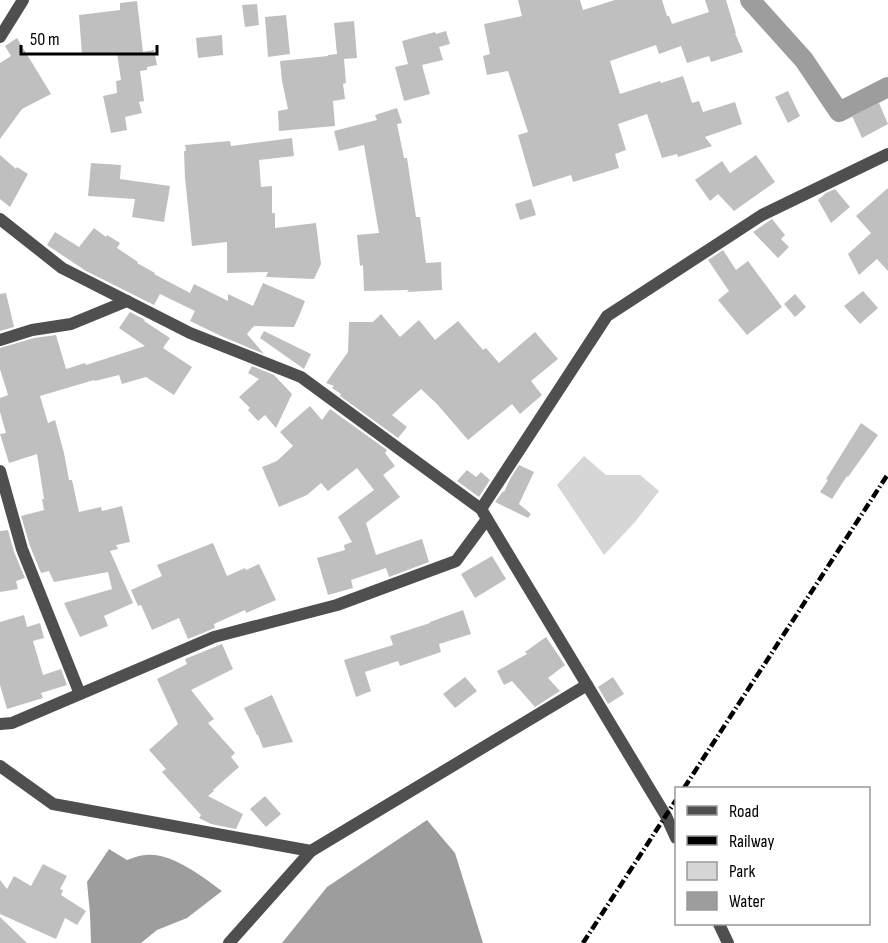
<svg xmlns="http://www.w3.org/2000/svg" width="888" height="943" viewBox="0 0 888 943" font-family="'Sofia Sans Condensed',sans-serif">
<style>
.green{fill:#d6d6d6}
.water{fill:#9d9d9d}
.lines{fill:none;stroke-linecap:round;stroke-linejoin:round}
.canal{stroke:#9d9d9d;stroke-width:20}
.building{fill:#bfbfbf}
.street{stroke:#4f4f4f;stroke-width:12}
.rail{stroke:#000;stroke-width:4.5;stroke-dasharray:9 3 1.5 3;stroke-linecap:butt}
</style>
<rect width="100%" height="100%" fill="#fff"/>
<polygon class="green" points="584,456 606,475 640,475 659,491 635,522 604,555 557,485"/>
<g class="water">
<polygon points="427,820 455,853 483,943 282,943 327,887"/>
<path d="M 109,849 L 127,860 C 133,858 140,855 146,855 C 171,852 203,877 222,891 L 187,918 L 157,930 L 141,943 L 91,943 L 90,914 L 87,882 Z"/>
</g>
<g class="lines">
<polyline class="canal" points="750,0 804,60 839,112 888,87"/>
</g>
<g class="building">
<polygon points="518,0 580,0 583,10 615,0 662,0 667,16 669,16 672,24 709,12 705,0 726,0 736,33 735,33 743,52 711,62 709,56 687,63 681,46 659,54 656,45 610,61 620,94 660,81 661,83 683,76 692,103 699,101 703,112 735,102 742,124 705,137 712,146 678,157 677,154 662,158 647,114 618,124 626,150 615,154 619,168 573,182 571,175 533,187 518,135 528,132 508,71 487,75 483,56 490,54 484,24 522,16"/>
<polygon points="137,1 143,52 154,50 157,65 147,67 147,70 140,71 144,101 139,102 142,113 125,117 127,130 111,133 103,96 117,93 116,81 121,80 117,53 82,55 79,15 120,10 120,3"/>
<polygon points="257,4 259,25 245,27 242,5"/>
<polygon points="286,15 290,54 268,57 265,17"/>
<polygon points="354,21 357,58 344,59 346,83 343,84 345,99 333,101 335,126 279,131 278,111 288,109 282,81 280,61 328,56 328,55 337,54 334,23"/>
<polygon points="446,31 450,44 439,47 443,60 422,65 430,94 404,101 395,67 408,64 402,41 435,32 436,34"/>
<polygon points="222,35 223,55 198,58 196,38"/>
<polygon points="17,38 51,94 22,109 0,139 0,63 11,56 5,46"/>
<polygon points="788,91 800,116 788,123 775,97"/>
<polygon points="879,103 888,124 862,138 852,116"/>
<polygon points="397,108 402,123 397,124 404,158 407,158 416,217 420,217 426,263 441,262 442,290 407,292 409,290 364,291 363,265 360,266 357,235 379,233 364,145 339,151 334,131 377,120 375,115"/>
<polygon points="292,138 294,156 259,160 261,187 272,186 272,213 275,213 275,228 316,223 321,264 314,279 266,277 268,272 227,273 227,242 192,246 185,178 184,151 186,151 185,145 230,141 231,146"/>
<polygon points="0,155 16,169 17,167 28,174 10,207 0,199"/>
<polygon points="756,155 775,182 734,211 718,194 710,201 695,180 722,161 730,173"/>
<polygon points="91,163 121,165 120,179 170,186 164,222 132,217 135,199 88,196"/>
<polygon points="888,188 888,271 877,259 859,275 848,254 871,233 856,216"/>
<polygon points="835,189 850,207 831,223 818,200 826,193"/>
<polygon points="531,199 536,215 520,220 515,204"/>
<polygon points="772,219 785,235 781,239 789,247 778,258 753,232"/>
<polygon points="94,228 106,237 107,235 120,243 117,248 138,262 137,263 155,273 154,274 190,293 194,284 228,301 228,294 253,306 263,283 305,301 299,316 294,327 254,326 247,334 264,354 221,336 190,321 195,311 160,294 154,305 86,271 47,245 55,232 79,247"/>
<polygon points="723,250 736,270 748,261 782,307 747,335 718,300 729,291 708,260"/>
<polygon points="863,291 878,308 860,324 844,306"/>
<polygon points="6,293 14,327 0,331 0,294"/>
<polygon points="795,294 806,307 795,317 784,304"/>
<polygon points="130,312 145,320 144,321 170,338 163,348 192,367 174,395 146,377 122,384 119,375 95,381 94,380 40,396 48,423 55,420 64,453 69,480 72,480 79,512 101,507 102,511 122,506 130,542 116,545 118,549 110,551 133,603 104,616 108,626 80,637 64,603 112,589 108,572 54,582 49,571 41,573 30,546 21,516 44,510 42,499 44,499 37,454 9,463 0,434 6,433 0,412 0,398 8,395 0,369 0,348 34,338 56,335 66,369 85,363 86,365 145,346 119,328"/>
<polygon points="381,314 400,337 419,320 435,340 458,321 483,350 486,348 499,363 535,332 558,359 531,381 542,395 520,414 512,404 468,440 437,404 421,389 392,415 407,427 398,438 340,396 341,394 332,388 334,386 326,383 348,352 349,322 373,322"/>
<polygon points="264,331 311,354 304,369 260,338"/>
<polygon points="252,366 274,375 292,394 276,428 265,415 258,421 248,410 250,408 239,397 259,379 248,373"/>
<polygon points="310,406 322,420 330,409 387,450 385,453 395,466 383,475 400,497 366,523 376,555 422,539 429,562 389,577 386,568 351,580 353,588 328,595 317,558 345,550 344,545 352,542 338,517 374,490 357,468 328,491 321,483 307,495 279,507 262,467 277,461 293,446 280,432"/>
<polygon points="861,423 878,435 848,477 847,476 832,499 820,492 828,480 826,479"/>
<polygon points="519,465 534,472 519,504 531,514 528,518 495,502 503,491 504,492 510,479"/>
<polygon points="467,470 476,477 481,472 490,480 479,497 457,481"/>
<polygon points="8,530 14,552 25,578 16,581 18,589 0,592 0,531"/>
<polygon points="213,543 227,576 245,568 246,570 259,564 276,600 246,613 245,610 214,624 215,628 188,639 179,618 152,630 141,605 138,606 131,590 162,576 157,565"/>
<polygon points="492,556 506,579 475,598 461,574"/>
<polygon points="463,610 471,634 439,644 441,652 400,666 398,661 365,672 371,691 356,697 344,660 393,645 390,636 430,623 430,622"/>
<polygon points="24,615 27,627 40,623 44,638 33,641 43,675 61,669 67,685 41,693 43,698 7,709 0,685 0,622"/>
<polygon points="546,637 565,665 548,678 560,691 535,707 512,681 504,685 497,671 527,654 525,652"/>
<polygon points="222,644 233,669 191,690 214,719 208,723 235,753 231,757 239,767 213,790 214,791 208,796 243,814 236,829 211,824 199,818 201,815 162,772 166,769 149,750 178,724 157,679 187,664 185,659"/>
<polygon points="465,677 477,691 455,708 443,694"/>
<polygon points="613,677 624,694 608,704 598,687"/>
<polygon points="272,695 293,742 263,748 258,735 257,735 244,708"/>
<polygon points="265,796 281,814 266,827 250,809"/>
<polygon points="43,864 67,876 60,889 63,890 61,895 86,911 77,925 65,918 56,939 0,914 0,880 7,889 14,876 31,886"/>
<polygon points="0,917 27,943 0,943"/>
</g>
<g class="lines">
<g class="street">
<polyline points="0,37 23,0"/>
<polyline points="0,219 62,268 190,333 301,377 481,509 666,816 676,838"/>
<polyline points="0,340 32,330 71,324 127,301"/>
<polyline points="0,471 22,549 80,694"/>
<polyline points="481,509 607,316 762,215 888,154"/>
<polyline points="0,724 12,723 214,637 337,605 456,561 487,519"/>
<polyline points="0,766 53,804 311,851 587,685"/>
<polyline points="719,924 728,943"/>
<polyline points="229,943 311,851"/>
</g>
<g class="rail">
<polyline points="684,788 888,474"/>
<polyline points="583,943 676,800"/>
</g>
</g>
<rect x="675" y="787" width="195" height="138" fill="#ffffff" stroke="#999999" stroke-width="1.5"/>
<rect x="687" y="806" width="30" height="9" fill="#4f4f4f" stroke="#999999" stroke-width="1.5"/>
<text x="729" y="817" font-size="18" fill="#000000">Road</text>
<rect x="687" y="836" width="30" height="9" fill="#000000" stroke="#999999" stroke-width="1.5"/>
<text x="729" y="847" font-size="18" fill="#000000">Railway</text>
<rect x="687" y="862" width="30" height="18" fill="#d6d6d6" stroke="#999999" stroke-width="1.5"/>
<text x="729" y="877" font-size="18" fill="#000000">Park</text>
<rect x="687" y="892" width="30" height="18" fill="#9d9d9d" stroke="#999999" stroke-width="1.5"/>
<text x="729" y="907" font-size="18" fill="#000000">Water</text>
<path d="M21 45v9h136v-9" fill="none" stroke="#000000" stroke-width="3"/>
<text x="30" y="45" font-size="18" fill="#000000" stroke="#ffffff" stroke-width="4.5" paint-order="stroke">50 m</text>
</svg>
